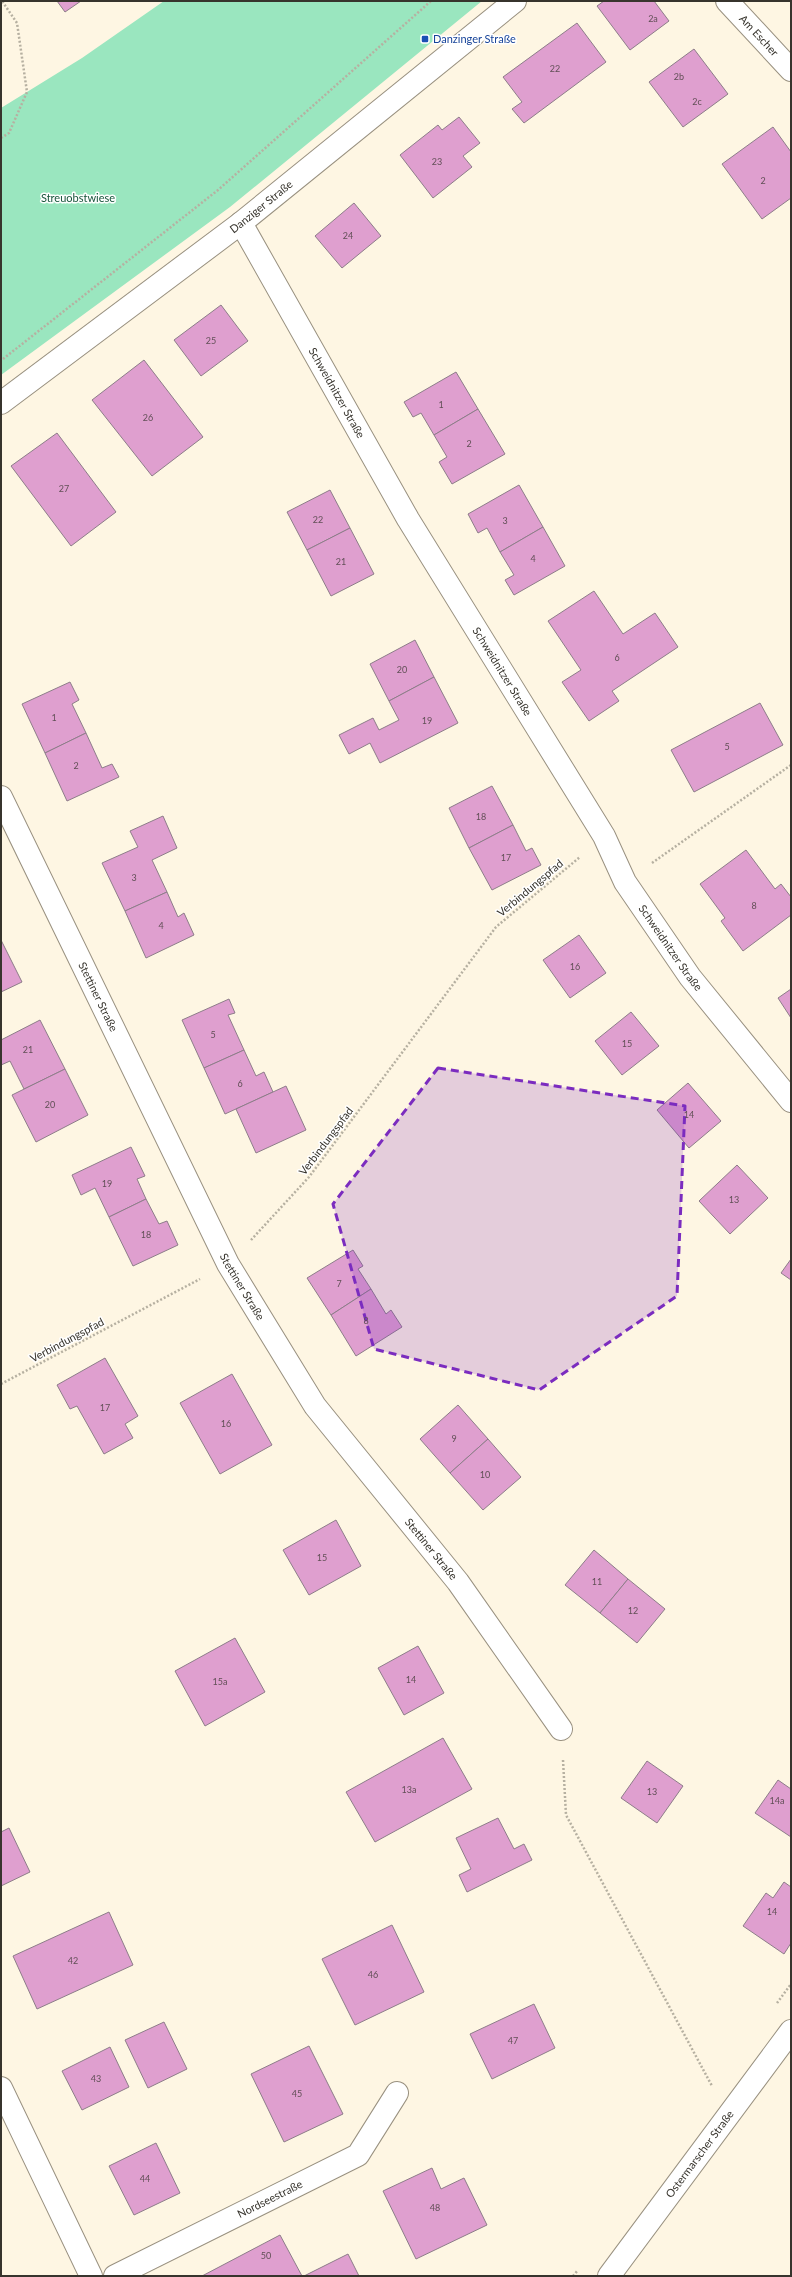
<svg xmlns="http://www.w3.org/2000/svg" width="792" height="2277" viewBox="0 0 792 2277" font-family="Lato,sans-serif">
<style>
.green{fill:#9ae6bf}
.building{fill:#df9fcf;stroke:#8d7d89}
.lines{fill:none;stroke-linecap:round;stroke-linejoin:round}
.minor-casing{stroke:#999180;stroke-width:24}
.major-casing{stroke:#999180;stroke-width:24}
.path{stroke:#b6b0a1;stroke-width:2.5;stroke-dasharray:2 2;stroke-linecap:butt}
.minor{stroke:#fff;stroke-width:22}
.major{stroke:#fff;stroke-width:22}
.marked{fill:#7b2cbf;fill-opacity:0.2;stroke:#7b2cbf;stroke-width:3;stroke-dasharray:8 5;stroke-linejoin:round}
.transit-dot{fill:#1a4fb4;stroke:#fff;stroke-width:1.5}
.labels{text-anchor:middle;stroke-width:3;stroke-linejoin:round;paint-order:stroke}
.number-label{font-size:9px;fill:#614f56}
.street-label{font-size:11px;fill:#37342d;stroke:#fff}
.transit-label{font-size:11px;fill:#164399;stroke:#fff;text-anchor:start}
.park-label{font-size:11px;fill:#16543a;stroke:#fff}
</style>
<rect width="100%" height="100%" fill="#fef6e3"/>
<polygon class="green" points="164,1 482,1 230,207 1,375 1,108 82,58"/>
<g class="building">
<polygon points="57,1 81,1 65,12"/>
<polygon points="604,1 654,1 669,21 630,50 597,6"/>
<polygon points="577,23 606,62 524,123 512,109 522,102 503,77"/>
<polygon points="694,49 728,94 683,127 649,82"/>
<polygon points="459,117 480,143 463,156 472,167 433,198 400,155 438,125 442,130"/>
<polygon points="773,127 791,152 791,198 762,219 722,164"/>
<polygon points="354,203 381,236 342,268 315,236"/>
<polygon points="221,305 248,341 201,376 174,340"/>
<polygon points="144,360 203,437 152,476 92,400"/>
<polygon points="456,372 478,409 434,435 421,413 413,417 404,402"/>
<polygon points="478,409 505,454 452,484 439,462 447,457 434,435"/>
<polygon points="57,433 116,512 71,546 11,466"/>
<polygon points="519,485 543,527 500,552 487,528 478,533 468,514"/>
<polygon points="330,490 350,528 307,550 287,512"/>
<polygon points="543,527 565,566 514,595 505,580 514,575 500,552"/>
<polygon points="350,528 374,574 331,596 307,550"/>
<polygon points="594,591 623,634 655,613 678,647 612,691 619,701 589,721 562,682 581,670 548,621"/>
<polygon points="415,640 434,677 389,701 370,664"/>
<polygon points="434,677 458,723 380,763 370,743 349,754 339,735 373,718 379,730 399,720 389,701"/>
<polygon points="70,682 79,700 72,704 86,733 45,753 22,704"/>
<polygon points="760,703 783,745 694,792 671,750"/>
<polygon points="86,733 102,768 112,764 119,777 67,801 45,753"/>
<polygon points="492,786 513,825 469,848 449,808"/>
<polygon points="163,816 177,848 152,860 167,892 125,911 102,863 138,847 130,831"/>
<polygon points="513,825 526,851 532,848 541,865 492,890 469,848"/>
<polygon points="746,850 775,889 781,884 791,897 791,915 743,951 721,921 725,918 700,884"/>
<polygon points="167,892 178,917 184,913 194,935 146,958 125,911"/>
<polygon points="579,935 606,973 570,998 543,960"/>
<polygon points="1,940 22,982 1,992"/>
<polygon points="791,989 791,1018 778,998"/>
<polygon points="229,999 235,1013 228,1015 244,1050 204,1068 182,1020"/>
<polygon points="631,1012 659,1046 622,1075 595,1041"/>
<polygon points="40,1020 65,1069 24,1089 10,1061 1,1065 1,1040"/>
<polygon points="244,1050 256,1076 264,1072 273,1092 225,1114 204,1068"/>
<polygon points="65,1069 88,1115 36,1142 12,1095"/>
<polygon points="688,1083 721,1121 689,1148 657,1110"/>
<polygon points="286,1086 306,1130 256,1153 236,1109"/>
<polygon points="131,1147 145,1176 137,1179 146,1199 109,1217 95,1188 81,1195 72,1175"/>
<polygon points="737,1165 768,1198 730,1234 699,1201"/>
<polygon points="146,1199 159,1224 167,1221 178,1245 133,1266 109,1217"/>
<polygon points="353,1250 363,1266 358,1269 371,1289 331,1315 307,1278"/>
<polygon points="791,1259 791,1280 781,1273"/>
<polygon points="371,1289 386,1314 391,1310 402,1327 356,1356 331,1315"/>
<polygon points="105,1358 138,1416 125,1424 133,1438 104,1454 77,1406 70,1409 57,1385"/>
<polygon points="232,1374 272,1445 220,1474 180,1403"/>
<polygon points="458,1405 488,1439 450,1473 420,1439"/>
<polygon points="488,1439 521,1477 483,1510 450,1473"/>
<polygon points="336,1520 361,1566 309,1595 283,1550"/>
<polygon points="594,1550 628,1579 600,1613 565,1585"/>
<polygon points="628,1579 665,1609 637,1643 600,1613"/>
<polygon points="235,1638 265,1692 205,1726 175,1671"/>
<polygon points="418,1646 444,1693 404,1715 378,1668"/>
<polygon points="443,1738 472,1789 375,1842 346,1792"/>
<polygon points="647,1761 683,1786 657,1823 621,1798"/>
<polygon points="778,1780 791,1789 791,1837 755,1813"/>
<polygon points="498,1818 514,1849 524,1844 532,1860 467,1892 459,1875 471,1869 456,1838"/>
<polygon points="9,1828 30,1872 1,1886 1,1832"/>
<polygon points="784,1882 791,1887 791,1943 784,1954 743,1926 766,1893 773,1898"/>
<polygon points="109,1912 133,1965 37,2009 13,1956"/>
<polygon points="392,1925 424,1992 355,2025 322,1959"/>
<polygon points="534,2004 555,2048 492,2079 470,2034"/>
<polygon points="164,2022 187,2069 148,2088 125,2040"/>
<polygon points="309,2046 343,2114 284,2142 251,2074"/>
<polygon points="110,2047 129,2087 82,2110 62,2071"/>
<polygon points="156,2143 180,2193 134,2215 109,2166"/>
<polygon points="432,2168 441,2189 464,2178 487,2225 416,2259 383,2191"/>
<polygon points="280,2235 302,2276 202,2276"/>
<polygon points="348,2254 359,2276 304,2276"/>
</g>
<g class="lines">
<g class="minor-casing">
<g id="minor">
<path id="s1" d="M 727,1 L 791,70"/>
<path id="s2" d="M 241,223 L 408,519 L 604,836 L 625,882 L 690,977 L 791,1101"/>
<path id="s3" d="M 1,403 L 241,223 L 515,1"/>
<path id="s4" d="M 1,797 L 228,1264 L 315,1406 L 458,1582 L 561,1729"/>
<polyline points="1,2088 91,2276"/>
<path id="s5" d="M 115,2276 L 358,2155 L 397,2093"/>
</g>
</g>
<g class="major-casing">
<g id="major">
<path id="s6" d="M 609,2276 L 791,2031"/>
</g>
</g>
<g class="path">
<polyline points="1,138 9,133 27,92 17,23 2,1"/>
<polyline points="3,359 218,190 431,1"/>
<polyline points="652,863 791,765"/>
<polyline points="251,1240 309,1177 496,927 580,857"/>
<polyline points="1,1384 200,1279"/>
<polyline points="563,1760 566,1815 712,2086"/>
<polyline points="777,2003 791,1984"/>
<polyline points="573,2276 578,2270"/>
</g>
<use href="#minor" class="minor"/>
<use href="#major" class="major"/>
</g>
<path class="marked" d="M 438,1068 L 685,1106 L 677,1296 L 539,1390 L 374,1349 L 333,1204 Z"/>
<rect class="transit-dot" x="421" y="35" width="8" height="8" rx="2"/>
<g class="labels">
<g class="number-label">
<text x="653" y="22">2a</text>
<text x="555" y="72">22</text>
<text x="679" y="80">2b</text>
<text x="697" y="105">2c</text>
<text x="437" y="165">23</text>
<text x="763" y="184">2</text>
<text x="348" y="239">24</text>
<text x="211" y="344">25</text>
<text x="441" y="408">1</text>
<text x="148" y="421">26</text>
<text x="469" y="447">2</text>
<text x="64" y="492">27</text>
<text x="318" y="523">22</text>
<text x="505" y="524">3</text>
<text x="533" y="562">4</text>
<text x="341" y="565">21</text>
<text x="617" y="661">6</text>
<text x="402" y="673">20</text>
<text x="54" y="721">1</text>
<text x="427" y="724">19</text>
<text x="727" y="750">5</text>
<text x="76" y="769">2</text>
<text x="481" y="820">18</text>
<text x="506" y="861">17</text>
<text x="134" y="881">3</text>
<text x="754" y="909">8</text>
<text x="161" y="929">4</text>
<text x="575" y="970">16</text>
<text x="213" y="1038">5</text>
<text x="627" y="1047">15</text>
<text x="28" y="1053">21</text>
<text x="240" y="1087">6</text>
<text x="50" y="1108">20</text>
<text x="689" y="1118">14</text>
<text x="107" y="1187">19</text>
<text x="734" y="1203">13</text>
<text x="146" y="1238">18</text>
<text x="339" y="1287">7</text>
<text x="366" y="1324">8</text>
<text x="105" y="1411">17</text>
<text x="226" y="1427">16</text>
<text x="454" y="1442">9</text>
<text x="485" y="1478">10</text>
<text x="322" y="1561">15</text>
<text x="597" y="1585">11</text>
<text x="633" y="1614">12</text>
<text x="411" y="1683">14</text>
<text x="220" y="1685">15a</text>
<text x="409" y="1793">13a</text>
<text x="652" y="1795">13</text>
<text x="777" y="1804">14a</text>
<text x="772" y="1915">14</text>
<text x="73" y="1964">42</text>
<text x="373" y="1978">46</text>
<text x="513" y="2044">47</text>
<text x="96" y="2082">43</text>
<text x="297" y="2097">45</text>
<text x="145" y="2182">44</text>
<text x="435" y="2211">48</text>
<text x="266" y="2259">50</text>
</g>
<g class="street-label">
<text dy="4" stroke="none"><textPath href="#s1" startOffset="47">Am Escher</textPath></text>
<text dy="4" stroke="none"><textPath href="#s3" startOffset="326">Danziger Straße</textPath></text>
<text dy="4" stroke="none"><textPath href="#s2" startOffset="195">Schweidnitzer Straße</textPath></text>
<text dy="4" stroke="none"><textPath href="#s2" startOffset="519">Schweidnitzer Straße</textPath></text>
<text transform="translate(530 888) rotate(-40)" y="4">Verbindungspfad</text>
<text dy="4" stroke="none"><textPath href="#s2" startOffset="843">Schweidnitzer Straße</textPath></text>
<text dy="4" stroke="none"><textPath href="#s4" startOffset="222">Stettiner Straße</textPath></text>
<text transform="translate(326 1141) rotate(-53)" y="4">Verbindungspfad</text>
<text dy="4" stroke="none"><textPath href="#s4" startOffset="546">Stettiner Straße</textPath></text>
<text transform="translate(67 1340) rotate(-28)" y="4">Verbindungspfad</text>
<text dy="4" stroke="none"><textPath href="#s4" startOffset="870">Stettiner Straße</textPath></text>
<text dy="4" stroke="none"><textPath href="#s6" startOffset="152">Ostermarscher Straße</textPath></text>
<text dy="4" stroke="none"><textPath href="#s5" startOffset="173">Nordseestraße</textPath></text>
</g>
<g class="transit-label">
<text x="433" y="43">Danzinger Straße</text>
</g>
<g class="park-label">
<text x="78" y="202">Streuobstwiese</text>
</g>
</g>
<rect width="792" height="2277" fill="none" stroke="#37342d" stroke-width="4"/>
</svg>
